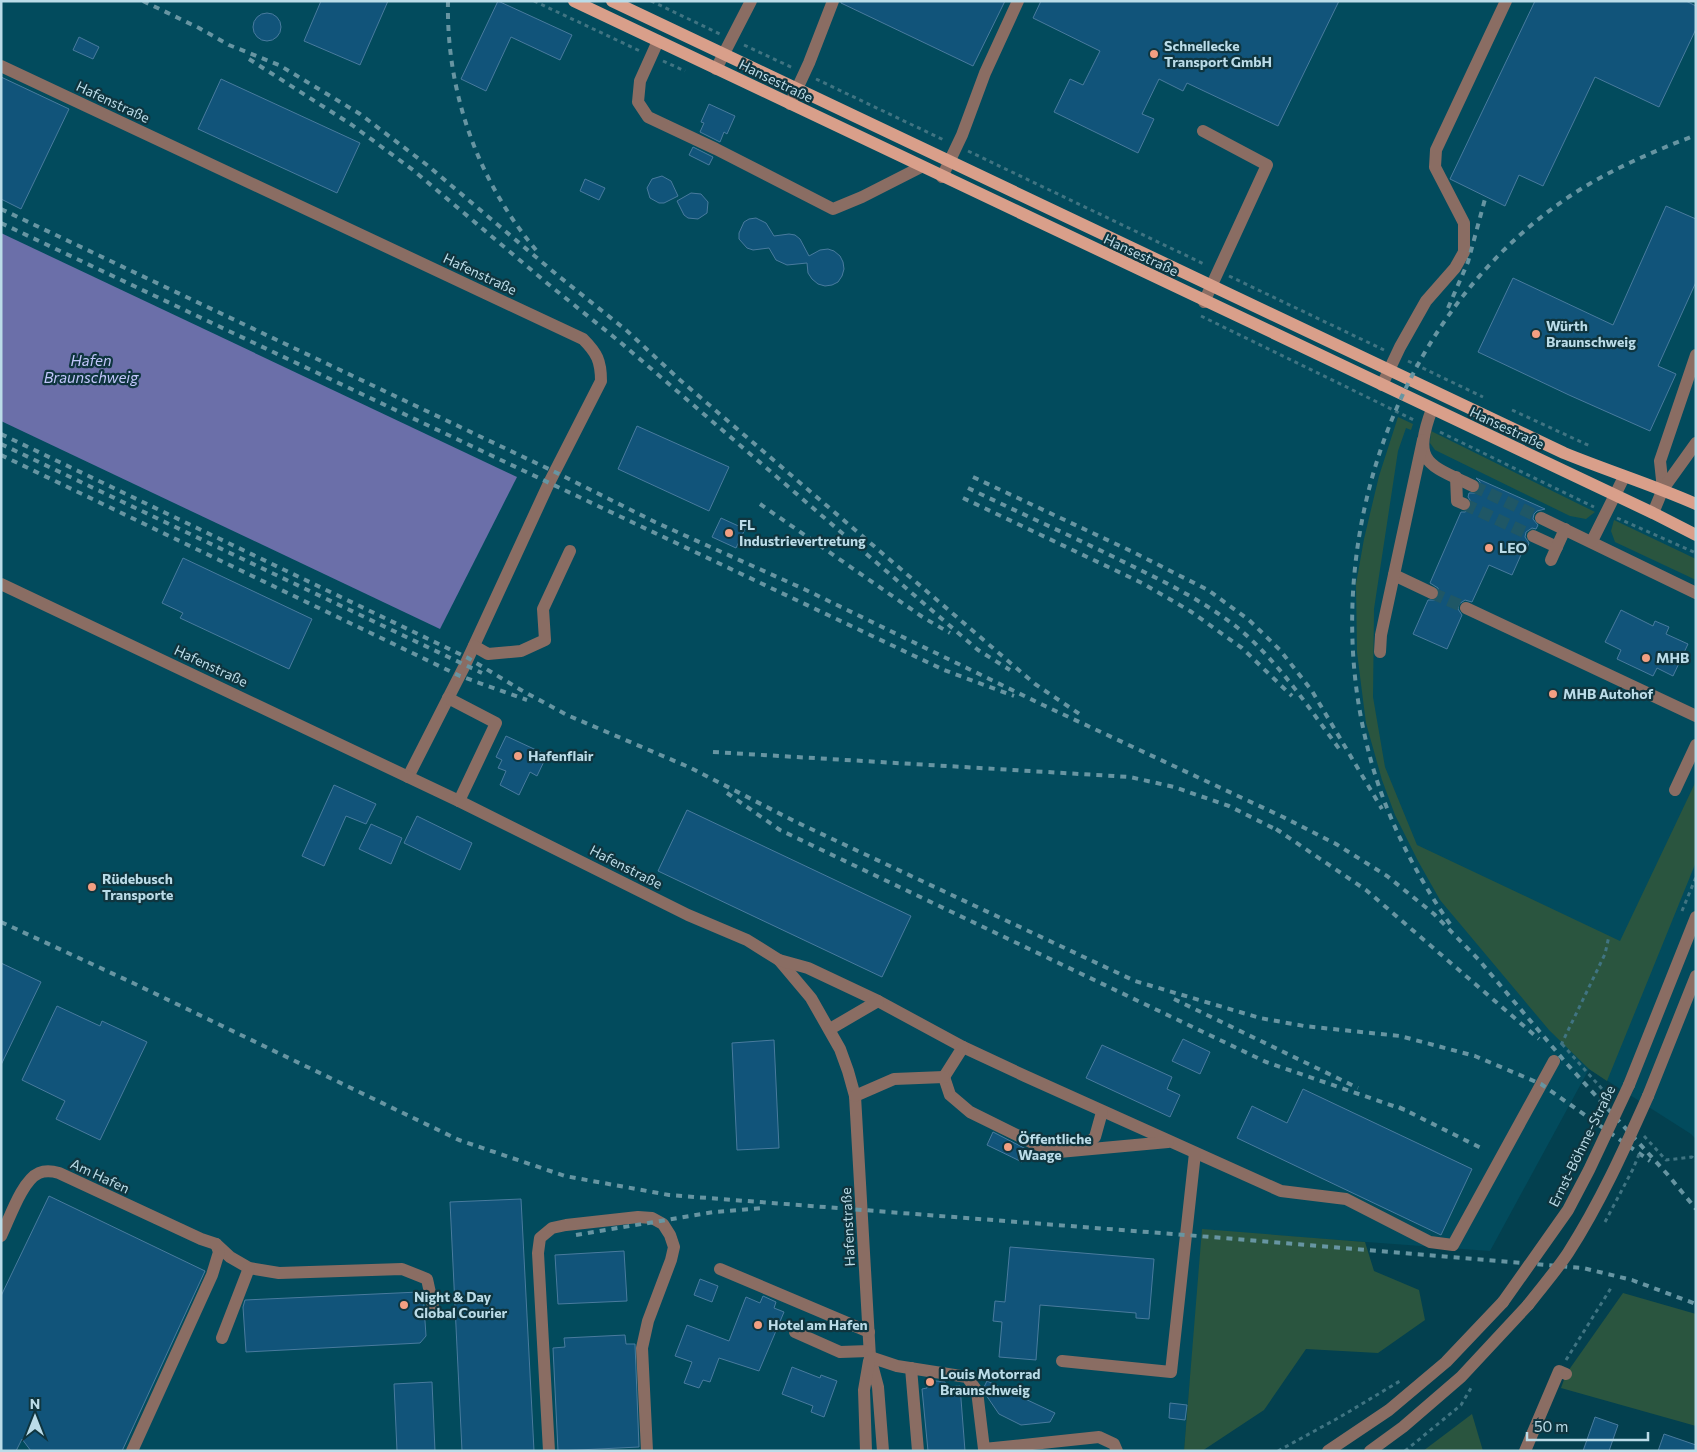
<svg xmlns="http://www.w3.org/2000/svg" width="1697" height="1452" viewBox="0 0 1697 1452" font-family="Commissioner,sans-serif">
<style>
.built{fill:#024b5d}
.green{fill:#2a553f}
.water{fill:#6b6fa9}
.building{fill:#11547a;stroke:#497b9e}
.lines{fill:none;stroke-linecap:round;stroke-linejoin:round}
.minor-tunnel{stroke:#1f5766;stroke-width:12;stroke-dasharray:12 6;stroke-linecap:butt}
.path{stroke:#407482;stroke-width:3;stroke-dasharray:4 4;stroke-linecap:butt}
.minor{stroke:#8a6d63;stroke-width:12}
.major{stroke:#d99f8a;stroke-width:12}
.rail{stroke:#6795a2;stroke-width:4;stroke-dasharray:6 6;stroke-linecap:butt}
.path-bridge{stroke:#407482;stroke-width:3;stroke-dasharray:4 4;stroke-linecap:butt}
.minor-bridge{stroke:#8a6d63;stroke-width:12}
.poi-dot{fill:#f39f82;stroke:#0f353f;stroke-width:2}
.labels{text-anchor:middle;stroke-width:4.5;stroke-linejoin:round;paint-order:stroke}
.poi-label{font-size:14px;font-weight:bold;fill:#bbdce8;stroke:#0f353f;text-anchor:start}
.street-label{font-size:14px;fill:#bbdce8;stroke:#0f353f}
.water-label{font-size:15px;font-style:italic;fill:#c2c7fb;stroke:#0f353f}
</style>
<rect width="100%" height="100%" fill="#03404f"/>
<polygon class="built" points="1,1 1696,1 1696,1139 1691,1134 1589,1069 1490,1251 1203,1230 1184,1451 1,1451"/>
<g class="green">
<polygon points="1398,417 1413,424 1411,430 1406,428 1398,451 1374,609 1373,697 1385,767 1417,845 1620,941 1696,781 1696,862 1607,1081 1589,1069 1549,1030 1440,900 1418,861 1395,815 1382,780 1366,723 1362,692 1357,652 1356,584 1364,539 1379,476"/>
<polygon points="1431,431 1595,512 1586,519 1570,516 1435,450 1430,443"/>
<polygon points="1614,520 1696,559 1696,580 1615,542 1611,531"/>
<polygon points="1202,1229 1365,1242 1374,1271 1419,1290 1425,1320 1378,1353 1306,1349 1264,1410 1202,1451 1184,1451"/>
<polygon points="1623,1293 1696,1314 1696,1426 1561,1388 1566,1374"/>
<polygon points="1472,1414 1483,1451 1423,1451"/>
</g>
<polygon class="water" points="1,233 517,477 440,629 1,421"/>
<g class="building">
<polygon points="321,1 388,1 360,65 304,41"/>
<polygon points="498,1 572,35 560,60 511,37 486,91 461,79"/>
<polygon points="841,1 1005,1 973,66 841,3"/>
<polygon points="1041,1 1339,1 1278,126 1187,83 1183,91 1159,79 1142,114 1154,119 1138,153 1054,112 1070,79 1083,85 1100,51 1033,18"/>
<polygon points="1535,1 1686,1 1696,6 1696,29 1659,107 1595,77 1543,186 1519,175 1505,206 1450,179"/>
<circle cx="267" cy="27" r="14"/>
<polygon points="79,37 99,47 93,59 73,50"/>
<polygon points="1,77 69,109 21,209 1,199"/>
<polygon points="221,79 360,143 337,193 198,129"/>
<polygon points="709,104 735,116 727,134 724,132 720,142 700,132 704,123 701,122"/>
<polygon points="693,147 713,157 709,165 689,155"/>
<polygon points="662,176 671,181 678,196 664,203 659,203 650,198 647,188 652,179"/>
<polygon points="585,179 605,188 599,200 580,191"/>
<polygon points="691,193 701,194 708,202 707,213 698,219 688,218 684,215 677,201"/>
<polygon points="1666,206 1696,219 1696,282 1658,366 1676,374 1650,431 1569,395 1478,352 1513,278 1613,325"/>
<polygon points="756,218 766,223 774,236 789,234 795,235 800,239 809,256 820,250 828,249 834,251 840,256 843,262 844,269 842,276 838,282 832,285 825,286 818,284 812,279 808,273 807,263 787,265 776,260 769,248 753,250 747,248 739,239 739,233 744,222 749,219"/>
<polygon points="637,426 729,467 709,511 618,469"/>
<polygon points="1476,478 1545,509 1537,511 1534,514 1533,519 1538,525 1536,529 1532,528 1526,532 1525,537 1529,543 1527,549 1524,548 1512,575 1489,565 1472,602 1465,600 1459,604 1458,609 1462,615 1447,649 1413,634 1428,600 1436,600 1439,596 1438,588 1430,583 1461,512 1465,512 1471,508 1472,503 1468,497 1469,493 1477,493 1480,489 1480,482"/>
<polygon points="721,518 745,529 736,548 712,537"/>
<polygon points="183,558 312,619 289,669 180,618 183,613 162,603"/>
<polygon points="1621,610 1653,626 1655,621 1669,627 1666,634 1688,644 1673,676 1657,668 1653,676 1617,659 1621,650 1605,642"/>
<polygon points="506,736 547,755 537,776 530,772 519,795 500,785 506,771 498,768 502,760 496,757"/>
<polygon points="334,785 376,804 366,824 346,816 324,866 302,856"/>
<polygon points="687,810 911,916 882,977 658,871"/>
<polygon points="417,816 472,843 460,870 404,843"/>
<polygon points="371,824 402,838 391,864 359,849"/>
<polygon points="1,963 41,982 1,1065"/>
<polygon points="57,1006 100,1026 102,1021 147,1042 100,1140 56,1119 65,1101 22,1080"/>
<polygon points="1183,1039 1210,1052 1200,1074 1172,1061"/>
<polygon points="774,1040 779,1148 737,1150 732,1043"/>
<polygon points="1102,1045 1172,1077 1167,1089 1180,1095 1170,1117 1086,1078"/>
<polygon points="1303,1089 1472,1169 1441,1235 1237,1138 1252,1106 1287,1123"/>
<polygon points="993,1132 1028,1150 1022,1162 987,1145"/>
<polygon points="49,1196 205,1271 122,1451 31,1451 22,1439 16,1451 1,1451 1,1296"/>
<polygon points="521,1199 534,1451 462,1451 450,1202"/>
<polygon points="1010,1247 1154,1259 1149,1319 1136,1318 1136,1313 1040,1305 1036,1360 999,1357 1002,1322 993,1321 995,1301 1005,1302"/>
<polygon points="624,1251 627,1301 558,1304 555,1255"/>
<polygon points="700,1279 718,1286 712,1302 694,1295"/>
<polygon points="419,1292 419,1299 423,1300 424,1306 426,1336 420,1343 246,1352 243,1307 245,1300"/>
<polygon points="763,1296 776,1302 774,1308 784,1312 759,1371 719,1358 710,1382 703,1380 699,1388 684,1383 692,1362 675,1356 687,1325 729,1341 746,1297 760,1303"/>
<polygon points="625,1335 626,1344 635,1344 639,1447 558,1451 553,1348 565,1347 564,1338"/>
<polygon points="792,1367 820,1378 821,1375 837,1381 824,1417 811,1412 813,1406 782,1394"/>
<polygon points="928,1380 945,1382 946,1387 960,1386 965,1451 928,1451 922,1389 927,1388"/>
<polygon points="987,1381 1055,1413 1050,1422 1021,1425 999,1414 986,1395 984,1387"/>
<polygon points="432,1382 435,1451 397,1451 394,1384"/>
<polygon points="1170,1403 1187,1405 1185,1420 1169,1418"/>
<polygon points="1595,1417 1618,1425 1609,1451 1583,1451"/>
<polygon points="1664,1434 1696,1445 1696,1451 1658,1451"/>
</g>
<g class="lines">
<g class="minor-tunnel">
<polyline points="1473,486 1541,518"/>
<polyline points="1464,504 1533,536"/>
<polyline points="1432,593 1466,608"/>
</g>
<g class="path">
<polyline points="534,1 640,51"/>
<polyline points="651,1 720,34"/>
<polyline points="744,45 793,68"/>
<polyline points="663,61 685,71"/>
<polyline points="816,79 946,141"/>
<polyline points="968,151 1206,265"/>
<polyline points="1229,276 1384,350"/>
<polyline points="1201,316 1416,421"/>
<polyline points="1408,361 1483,397"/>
<polyline points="1512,410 1590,446"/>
<polyline points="1440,432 1594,507"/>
<polyline points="1617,518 1696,553"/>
<polyline points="1682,911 1696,877"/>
<polyline points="1562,1044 1610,1098"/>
<polyline points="1561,1045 1605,954 1609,936"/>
<polyline points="1644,1136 1666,1160 1692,1157 1696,1161"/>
<polyline points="1566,1360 1611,1288"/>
<polyline points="1278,1451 1340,1417 1400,1381"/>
<polyline points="1405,1451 1461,1405 1471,1388"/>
</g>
<g class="minor">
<polyline points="658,41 640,81 638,102 648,117 716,149 833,209 862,197 921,167"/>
<path d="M 1,66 L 583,339 C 597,353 601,361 601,381 L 549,483 L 465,665 L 408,777"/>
<polyline points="716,69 751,1"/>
<polyline points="790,104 809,63 833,1"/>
<polyline points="1203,131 1267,165 1204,302"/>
<polyline points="942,177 962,135 985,73 1018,1"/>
<polyline points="1382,385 1400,347 1426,301 1455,268 1464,252 1464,223 1435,167 1436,150 1506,1"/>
<path d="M 1432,409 C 1412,463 1427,464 1473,486"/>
<polyline points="1456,477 1457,501 1464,504"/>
<polyline points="1663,489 1660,461 1696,355"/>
<polyline points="1653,513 1663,489 1696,443"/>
<polyline points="1541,518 1696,593"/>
<polyline points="1533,536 1557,547"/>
<polyline points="1592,541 1624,477"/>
<polyline points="1551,560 1565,529"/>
<polyline points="1394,575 1432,593"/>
<polyline points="1,584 459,801 688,915 747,940 779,960 811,998 840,1049 848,1071 855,1096 870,1357 878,1387 883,1451"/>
<polyline points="1466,608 1696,716"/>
<polyline points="474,646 488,654 521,651 545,640 543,609 570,551"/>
<polyline points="1380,652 1381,635 1423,440"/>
<polyline points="448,698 496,723 459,801"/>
<polyline points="1675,790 1696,745"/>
<polyline points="779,960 808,968 878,1001 963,1047 1025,1076 1281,1191 1346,1199 1430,1242 1453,1245 1554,1061"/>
<polyline points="830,1029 878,1001"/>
<polyline points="944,1077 950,1095 970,1112 1035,1144 1059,1152 1168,1142"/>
<polyline points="944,1077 963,1047"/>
<polyline points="1629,1085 1696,917"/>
<polyline points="855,1096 894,1079 944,1077"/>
<polyline points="1648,1096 1696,976"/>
<polyline points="1081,1149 1095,1137 1102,1112"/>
<path d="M 1,1236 C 9,1220 22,1180 39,1173 C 46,1170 52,1171 59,1173 L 201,1239 L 216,1244 L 230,1257 L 249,1268 L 279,1273 L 402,1269 L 427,1279 L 434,1311"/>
<polyline points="720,1269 869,1332"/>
<polyline points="795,1332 840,1352 869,1351"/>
<polyline points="222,1338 249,1268"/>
<polyline points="870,1357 897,1366 967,1377 977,1391 984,1449 1099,1437 1114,1444 1117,1451"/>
<polyline points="1062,1361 1171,1372 1195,1153"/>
<polyline points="911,1368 918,1451"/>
<polyline points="132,1451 212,1275 219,1252 216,1244"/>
<polyline points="549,1451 538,1253 540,1238 552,1228 566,1225 638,1217 652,1218 663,1224 670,1235 674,1247 671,1260 648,1321 642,1348 647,1451"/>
<polyline points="866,1451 864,1390 869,1361"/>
<polyline points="1328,1451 1389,1410 1446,1362 1503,1302"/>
<polyline points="1370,1451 1403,1427 1461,1377 1528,1305"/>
<polyline points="1525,1451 1559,1371 1566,1374"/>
</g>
<g class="major">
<polyline points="574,1 1653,513 1696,535"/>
<path d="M 612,1 L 1564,453 C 1608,471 1653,485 1696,504"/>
</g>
<g class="rail">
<polyline points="143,1 199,28 229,45 279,65 360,114 427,165 556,274 626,330 680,380 1035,684 1084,717"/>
<path d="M 448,1 C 446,92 478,181 536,250"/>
<polyline points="249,59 352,125 413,170 548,284 620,342 978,650 1010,670"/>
<polyline points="1,209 555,472 655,522 806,590 1043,705 1283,817 1336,844 1387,876 1434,914 1478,959 1567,1064 1668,1175 1696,1209"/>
<polyline points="1,223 944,670 1014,696"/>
<polyline points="1448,308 1468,262 1485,199"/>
<polyline points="1,434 468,658 521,690 567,715 691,768 794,821 1135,981 1260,1018 1304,1026 1400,1036 1475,1056 1541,1084 1650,1161"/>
<polyline points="1,444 482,673"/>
<polyline points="1,455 460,676 527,700"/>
<polyline points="973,477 1133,552 1208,590 1249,620 1280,650 1312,691 1382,809"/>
<path d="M 968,488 C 1022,514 1076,538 1130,565 C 1167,583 1205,602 1238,628 C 1279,662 1309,708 1340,750"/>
<polyline points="963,498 1142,583 1190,611 1242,648 1292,696"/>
<polyline points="760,504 924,618 950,633"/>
<polyline points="713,752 1130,777 1174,787 1229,806 1281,832"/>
<polyline points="727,793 780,830 1266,1062 1405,1110"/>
<polyline points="1276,829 1366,890 1539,1039"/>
<polyline points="1,922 133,983 459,1140 565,1176 669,1195 1186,1235 1583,1268 1632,1280 1696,1304"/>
<path d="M 1450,924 C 1412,869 1381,807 1366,741 C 1318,541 1397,312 1570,196 C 1609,170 1652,152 1696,135"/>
<polyline points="1174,999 1358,1088"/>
<polyline points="1399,1107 1481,1148"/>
<polyline points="576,1235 714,1212 762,1208"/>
</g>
<polyline class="path-bridge" points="1605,1222 1633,1169 1640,1152"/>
<g class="minor-bridge">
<polyline points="1503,1302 1568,1210 1589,1170 1629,1085"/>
<path d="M 1528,1305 C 1541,1288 1556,1271 1568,1253 C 1600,1203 1624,1150 1648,1096"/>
</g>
</g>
<g class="poi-dot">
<circle cx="1154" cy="54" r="5"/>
<circle cx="1536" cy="334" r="5"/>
<circle cx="729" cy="533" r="5"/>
<circle cx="1489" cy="548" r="5"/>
<circle cx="1646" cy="658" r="5"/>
<circle cx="1553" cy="694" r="5"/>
<circle cx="518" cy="756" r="5"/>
<circle cx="92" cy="887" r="5"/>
<circle cx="1008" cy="1147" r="5"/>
<circle cx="404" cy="1305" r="5"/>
<circle cx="758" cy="1325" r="5"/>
<circle cx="930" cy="1382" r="5"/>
</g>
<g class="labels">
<g class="poi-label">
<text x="1164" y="51">Schnellecke<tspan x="1164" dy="16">Transport GmbH</tspan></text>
<text x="1546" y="331">Würth<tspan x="1546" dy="16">Braunschweig</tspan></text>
<text x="739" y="530">FL<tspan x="739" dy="16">Industrievertretung</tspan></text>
<text x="1499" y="553">LEO</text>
<text x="1656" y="663">MHB</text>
<text x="1563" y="699">MHB Autohof</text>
<text x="528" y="761">Hafenflair</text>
<text x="102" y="884">Rüdebusch<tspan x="102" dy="16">Transporte</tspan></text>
<text x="1018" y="1144">Öffentliche<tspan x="1018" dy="16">Waage</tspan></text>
<text x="414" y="1302">Night &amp; Day<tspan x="414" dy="16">Global Courier</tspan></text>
<text x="768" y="1330">Hotel am Hafen</text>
<text x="940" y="1379">Louis Motorrad<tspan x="940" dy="16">Braunschweig</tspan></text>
</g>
<g class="street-label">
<text transform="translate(776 81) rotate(26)" y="5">Hansestraße</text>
<text transform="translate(113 102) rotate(25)" y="5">Hafenstraße</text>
<text transform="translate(1141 255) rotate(25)" y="5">Hansestraße</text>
<text transform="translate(480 274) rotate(25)" y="5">Hafenstraße</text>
<text transform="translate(1507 428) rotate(25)" y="5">Hansestraße</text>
<text transform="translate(211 666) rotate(25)" y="5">Hafenstraße</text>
<text transform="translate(626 867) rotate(27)" y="5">Hafenstraße</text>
<text transform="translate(1582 1146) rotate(-64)" y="5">Ernst-Böhme-Straße</text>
<text transform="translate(100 1176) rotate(25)" y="5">Am Hafen</text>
<text transform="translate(848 1227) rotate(-93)" y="5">Hafenstraße</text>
</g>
<g class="water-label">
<text x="91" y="366">Hafen<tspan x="91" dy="17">Braunschweig</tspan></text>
</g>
</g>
<rect width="1697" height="1452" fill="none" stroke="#bbdce8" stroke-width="5"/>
<g transform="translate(35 1417)" stroke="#0f353f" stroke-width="4" paint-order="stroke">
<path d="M0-4L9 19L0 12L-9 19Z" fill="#bbdce8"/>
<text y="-8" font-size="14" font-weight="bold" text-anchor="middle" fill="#bbdce8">N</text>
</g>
<path d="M1527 1432v8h121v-8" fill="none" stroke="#bbdce8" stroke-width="2.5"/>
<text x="1534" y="1432" font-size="15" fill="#bbdce8" stroke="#0f353f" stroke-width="4" paint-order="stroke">50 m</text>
</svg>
